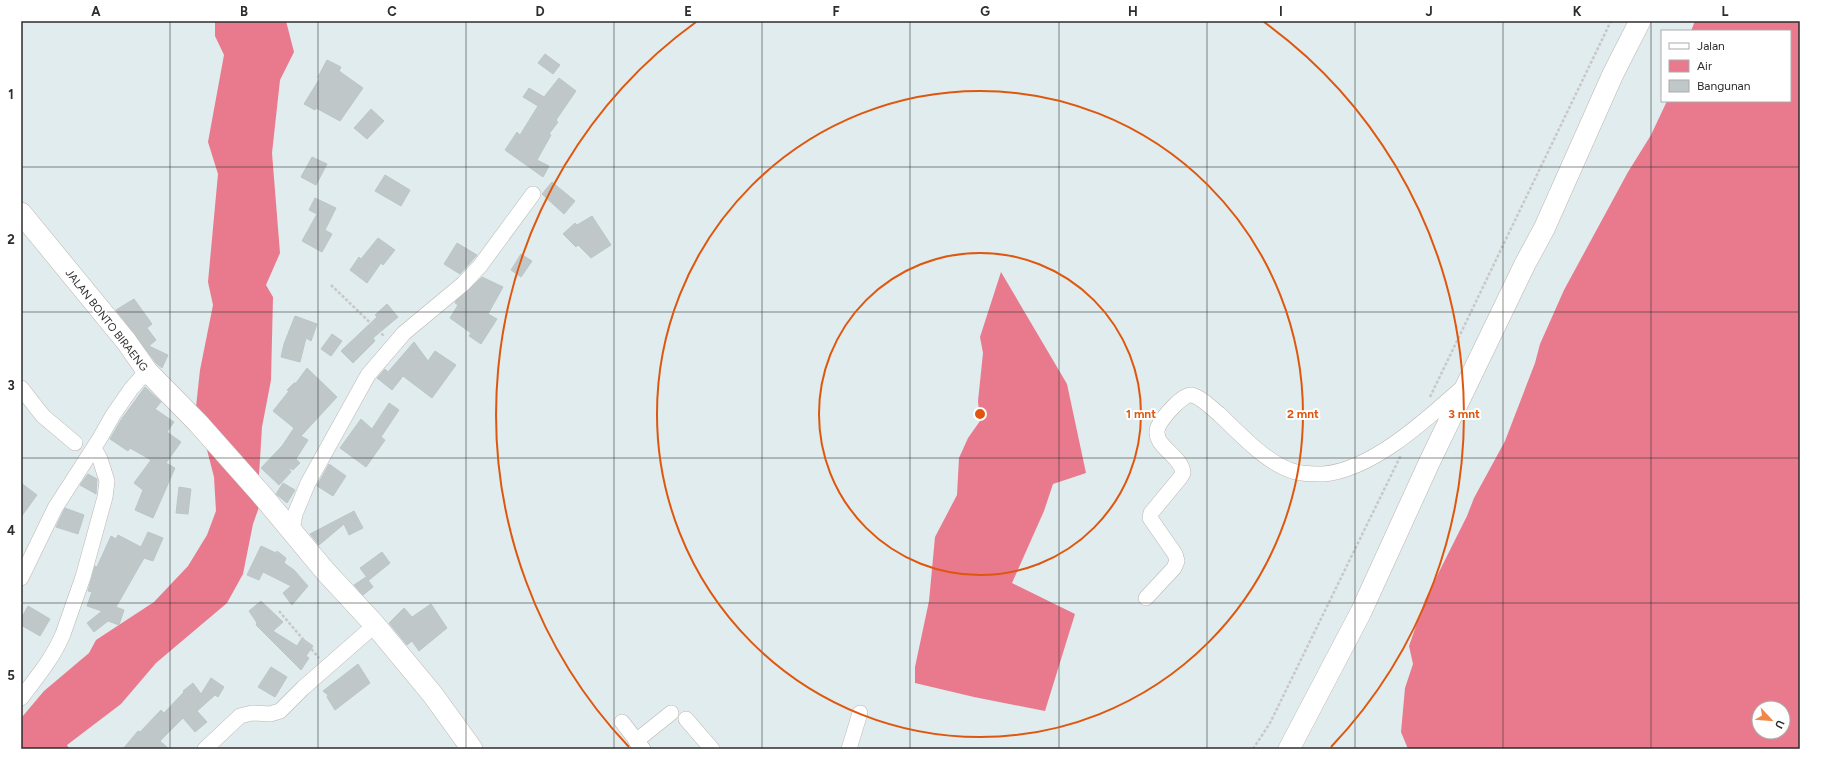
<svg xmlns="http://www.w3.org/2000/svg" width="1821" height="770" viewBox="0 0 1821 770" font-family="Figtree,sans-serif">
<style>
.water{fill:#e97a8d;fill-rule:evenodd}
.building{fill:#bfc7c9;stroke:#bac6c9}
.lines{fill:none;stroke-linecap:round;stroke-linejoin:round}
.street-casing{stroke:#bcb5b1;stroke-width:16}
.secondary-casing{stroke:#bcb5b1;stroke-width:22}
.path{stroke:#c8c8c8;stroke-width:2.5;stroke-dasharray:3 2;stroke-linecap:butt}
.street{stroke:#fff;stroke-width:15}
.secondary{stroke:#fff;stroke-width:21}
.grid{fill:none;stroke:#2d2d2d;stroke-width:1;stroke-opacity:0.55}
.ring{fill:none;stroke:#df570e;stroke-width:2}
.labels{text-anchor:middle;stroke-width:4;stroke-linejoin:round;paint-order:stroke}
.street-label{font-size:11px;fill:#2d2d2d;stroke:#fff}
.centre{fill:#df570e;stroke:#fff;stroke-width:2}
.ring-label{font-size:12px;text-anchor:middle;font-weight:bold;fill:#df570e;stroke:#fff;stroke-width:4;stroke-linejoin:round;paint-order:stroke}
.neatline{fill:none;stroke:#2d2d2d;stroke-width:1.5}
.grid-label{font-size:13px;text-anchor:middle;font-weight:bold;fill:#2d2d2d}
</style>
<rect width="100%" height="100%" fill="#e0eced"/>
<g class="water">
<polygon points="215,21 286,21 294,52 280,80 272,153 280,253 266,285 273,297 271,380 262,427 259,475 252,480 259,507 253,524 243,574 227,603 156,663 121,704 67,745 69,749 21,749 22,717 44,691 89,653 96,640 154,602 188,566 207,535 216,511 214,477 196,407 200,370 213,305 208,282 218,174 208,142 224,55 215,36"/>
<path d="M 1695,21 L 1800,21 L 1800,749 L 1408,749 L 1401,732 L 1405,688 L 1413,664 L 1409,646 L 1425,600 L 1467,516 L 1474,498 L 1505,441 L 1535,363 L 1540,344 L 1564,290 L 1628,172 L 1651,135 L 1667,101 L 1790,101 L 1790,31 L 1691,31 ZM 1759,708 L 1783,708 L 1783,732 L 1759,732 Z"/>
<polygon points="1001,272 1067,384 1086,473 1053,484 1044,511 1012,583 1075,614 1045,711 974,697 915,683 915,667 929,601 935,537 957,495 959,458 968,438 980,421 978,401 983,353 980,337"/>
</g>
<g class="building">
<polygon points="545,54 560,65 553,74 538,63"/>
<polygon points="327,60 341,67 339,71 363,88 340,121 316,108 315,110 304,104 320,78 318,77"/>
<polygon points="559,78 576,91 556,120 558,122 549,134 551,135 537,160 549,166 543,177 505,150 517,132 520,135 538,106 523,97 529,88 544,97"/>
<polygon points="371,109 384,121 367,139 354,128"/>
<polygon points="312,157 327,164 316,185 301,177"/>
<polygon points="385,175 410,190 401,206 375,191"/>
<polygon points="552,182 575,201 564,214 542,194"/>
<polygon points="315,198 336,208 325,230 332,234 322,252 302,241 317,214 309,210"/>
<polygon points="592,216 611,245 591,258 578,245 576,247 563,234 575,223 577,225"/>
<polygon points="378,238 395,250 383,265 381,263 367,283 350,270 359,257 361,259"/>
<polygon points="457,243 477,255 460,274 444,264"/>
<polygon points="521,254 532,261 521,277 511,270"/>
<polygon points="482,277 503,287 488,314 497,319 481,344 469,336 471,333 450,318 458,305 455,303 456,301"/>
<polygon points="134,299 152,324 147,328 156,340 149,346 168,355 162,368 156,363 116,310"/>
<polygon points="387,304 398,317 373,338 375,341 353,363 341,351 377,317 375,315"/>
<polygon points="295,316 317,324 311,341 306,338 300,362 281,357 284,344"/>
<polygon points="332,334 342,341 331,356 321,349"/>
<polygon points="414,342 428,361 435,351 456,365 432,398 403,376 392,390 377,378 385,369 388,372"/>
<polygon points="307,368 337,397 301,436 308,440 296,459 300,463 293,470 288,467 291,472 279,485 261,468 282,446 294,428 273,411 289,391 287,390 294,383 296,383"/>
<polygon points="145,387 161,402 155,409 174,422 167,432 181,442 166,463 175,468 153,518 135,510 143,490 134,483 151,460 130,448 128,451 110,439 121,420"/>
<polygon points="389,403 399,410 381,437 385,440 366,467 340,448 361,419 372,429"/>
<polygon points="329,464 346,476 333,496 317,486"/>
<polygon points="88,474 97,479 96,494 80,485"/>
<polygon points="21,483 37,495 21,517"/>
<polygon points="283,483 295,490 287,503 276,494"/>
<polygon points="179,487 191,489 188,514 176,513"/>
<polygon points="65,508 84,515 78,534 56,527"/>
<polygon points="354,511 363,528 349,535 344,524 319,545 310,534"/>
<polygon points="148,532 163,538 153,561 144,558 116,607 124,610 119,625 108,621 94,632 87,623 102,611 87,606 92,592 88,591 95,566 97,567 111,536 116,539 118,535 141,547"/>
<polygon points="261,546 276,553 277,551 286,558 284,563 294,570 308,586 292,605 283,593 291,586 263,572 259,580 247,575"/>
<polygon points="382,552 390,563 369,580 360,568"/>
<polygon points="366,577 373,587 363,595 354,585"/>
<polygon points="261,601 283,622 273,631 297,646 302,638 313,646 306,656 309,658 301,670 256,625 257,623 249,611"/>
<polygon points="431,604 447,628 419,651 412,641 407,645 389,623 404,608 412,617"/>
<polygon points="28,606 50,619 40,636 21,625 21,619"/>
<polygon points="358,664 370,683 335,710 327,697 328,695 323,691"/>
<polygon points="271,667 287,677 275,697 258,687"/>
<polygon points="211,678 224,687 218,697 215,695 197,711 207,722 195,732 183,718 160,741 169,749 123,749 138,731 140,732 161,710 164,713 184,692 183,691 193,683 201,694"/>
</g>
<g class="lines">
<g class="street-casing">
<g id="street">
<polyline points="21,388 43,416 75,443"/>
<polyline points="292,531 295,514 308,483 368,375 404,333 463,284 480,266 533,194"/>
<polyline points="21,578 55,508 100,438 113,415 131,389 147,371"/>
<path d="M 1146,598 L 1174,568 L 1177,561 L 1175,554 L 1150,518 L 1151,513 L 1180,478 L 1183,473 C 1182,455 1151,446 1158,427 C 1162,418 1183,393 1192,395 C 1203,398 1211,408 1219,414 C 1240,434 1268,465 1296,472 C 1304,474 1315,474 1323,474 C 1373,470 1428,418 1463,387"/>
<path d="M 21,698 C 37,677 53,658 63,634 L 83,577 L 105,497 L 107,481 L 100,459 L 94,448"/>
<polyline points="686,719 712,749"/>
<polyline points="622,722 643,749"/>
<polyline points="636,741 671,713"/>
<polyline points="205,749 240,716 252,713 270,714 280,711 303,688 375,625"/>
<polyline points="849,749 860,713"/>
</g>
</g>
<g class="secondary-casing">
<g id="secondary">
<polyline points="21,213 126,341 147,371 198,423 261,494 325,571 375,625 433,695 472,749"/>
<polyline points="1289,749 1361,612 1429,463 1525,264 1544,229 1613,74 1640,21"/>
</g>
</g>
<g class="path">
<polyline points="331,285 384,336"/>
<polyline points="1430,397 1611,21"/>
<polyline points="279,611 319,658"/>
<polyline points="1253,749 1270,723 1401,455"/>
</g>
<use href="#street" class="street"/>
<use href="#secondary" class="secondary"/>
</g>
<path class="grid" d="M 170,21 L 170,749M 318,21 L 318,749M 466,21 L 466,749M 614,21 L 614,749M 762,21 L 762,749M 910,21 L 910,749M 1059,21 L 1059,749M 1207,21 L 1207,749M 1355,21 L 1355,749M 1503,21 L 1503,749M 1651,21 L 1651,749M 21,167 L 1800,167M 21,312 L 1800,312M 21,458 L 1800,458M 21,603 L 1800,603"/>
<g class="ring">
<circle cx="980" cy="414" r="161"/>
<circle cx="980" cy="414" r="323"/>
<path d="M629 747A484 484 0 0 1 696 22M1264 22A484 484 0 0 1 1331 747"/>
</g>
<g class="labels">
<g class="street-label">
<text transform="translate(107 320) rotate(52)" y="4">JALAN BONTO BIRAENG</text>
</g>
</g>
<circle cx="980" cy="414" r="6" class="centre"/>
<g class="ring-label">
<text x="1141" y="418">1 mnt</text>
<text x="1303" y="418">2 mnt</text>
<text x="1464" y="418">3 mnt</text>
</g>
<rect width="1821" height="770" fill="none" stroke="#ffffff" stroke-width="44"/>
<rect x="1661" y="30" width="130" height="72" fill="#ffffff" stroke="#ababab"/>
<rect x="1669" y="43" width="20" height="6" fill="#ffffff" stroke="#ababab"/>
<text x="1697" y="50" font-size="12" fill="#2d2d2d">Jalan</text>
<rect x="1669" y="60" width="20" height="12" fill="#e97a8d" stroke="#ababab"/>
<text x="1697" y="70" font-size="12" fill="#2d2d2d">Air</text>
<rect x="1669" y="80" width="20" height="12" fill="#bfc7c9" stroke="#ababab"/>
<text x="1697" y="90" font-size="12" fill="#2d2d2d">Bangunan</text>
<g transform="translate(1771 720) rotate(116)"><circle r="19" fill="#ffffff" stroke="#ababab"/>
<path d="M0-3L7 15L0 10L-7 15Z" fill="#f1884a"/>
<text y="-6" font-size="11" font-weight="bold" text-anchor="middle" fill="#2d2d2d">U</text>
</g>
<rect x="22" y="22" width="1777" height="726" class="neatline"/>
<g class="grid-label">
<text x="96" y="16">A</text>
<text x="244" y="16">B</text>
<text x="392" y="16">C</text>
<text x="540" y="16">D</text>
<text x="688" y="16">E</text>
<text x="836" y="16">F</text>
<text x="985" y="16">G</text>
<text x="1133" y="16">H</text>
<text x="1281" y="16">I</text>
<text x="1429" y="16">J</text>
<text x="1577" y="16">K</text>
<text x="1725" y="16">L</text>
<text x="11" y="99">1</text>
<text x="11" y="244">2</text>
<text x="11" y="390">3</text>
<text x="11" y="535">4</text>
<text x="11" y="680">5</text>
</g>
</svg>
